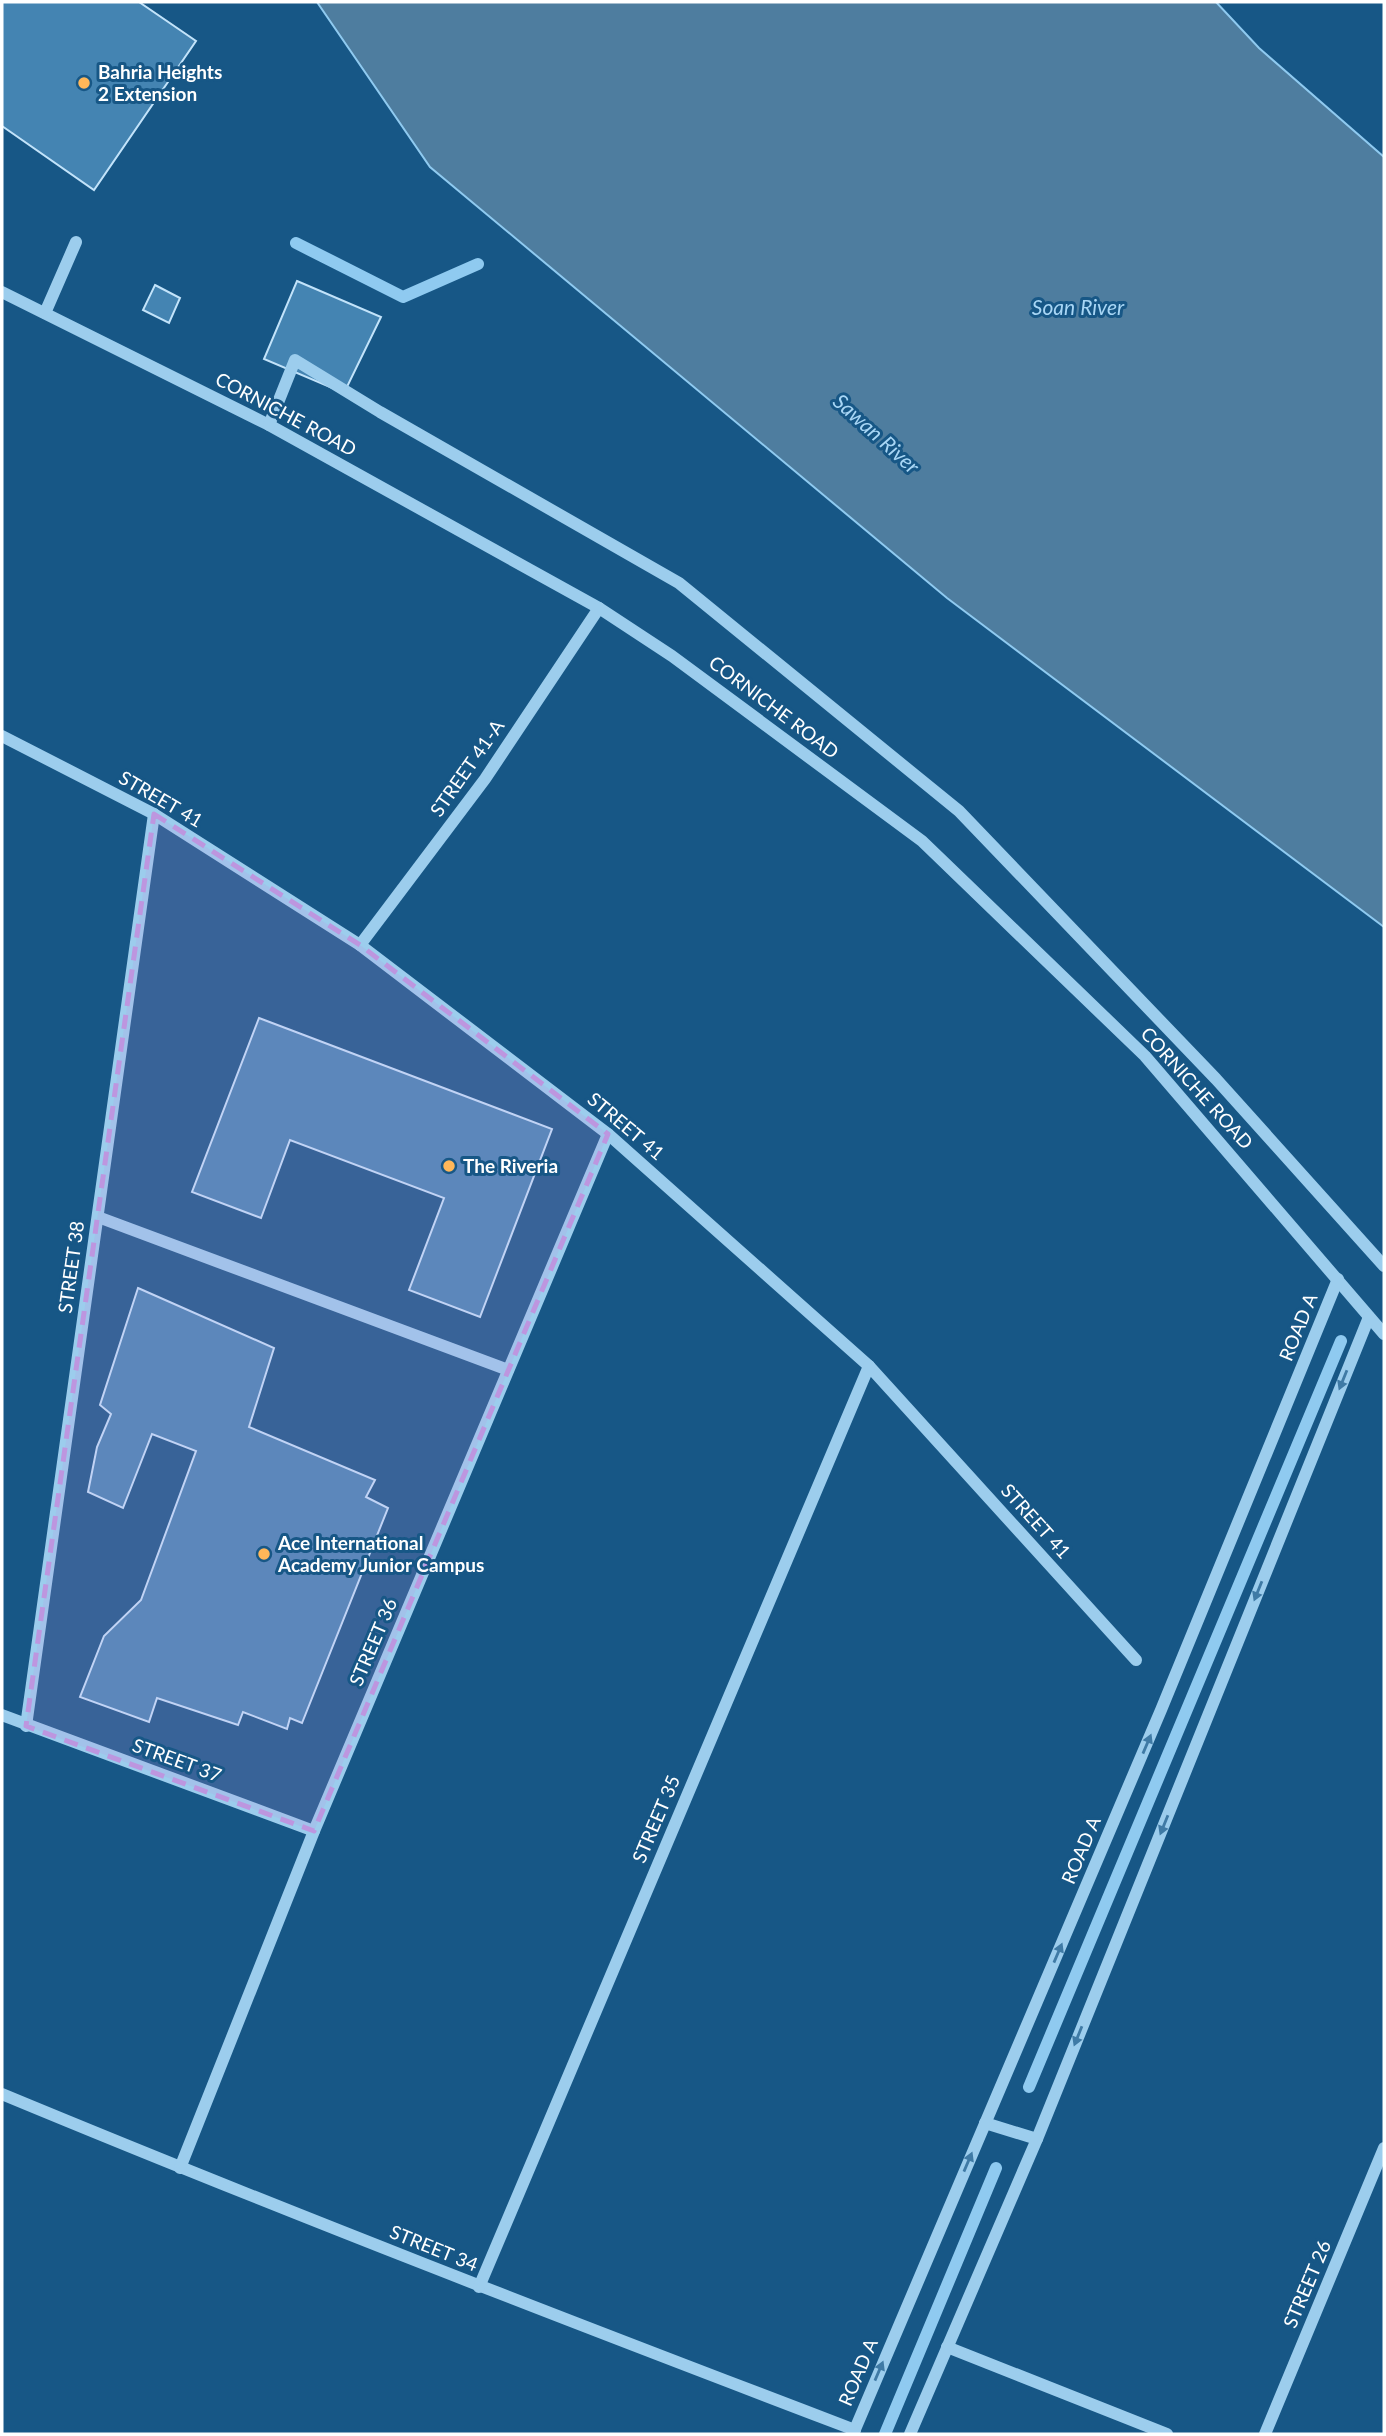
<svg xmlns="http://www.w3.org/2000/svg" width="1386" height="2436" viewBox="0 0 1386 2436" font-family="Lato,sans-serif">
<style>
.water{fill:#4e7d9f;stroke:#8fcaf0;stroke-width:2}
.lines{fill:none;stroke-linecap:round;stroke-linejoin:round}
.stream{stroke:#8fcaf0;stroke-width:12}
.building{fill:#4484b2;stroke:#c2e3fa;stroke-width:2}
.minor{stroke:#9ccded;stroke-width:12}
.oneway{fill:#3f7aa5}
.marked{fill:#bd96df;fill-opacity:0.2;stroke:#bd96df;stroke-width:5;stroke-dasharray:14 9;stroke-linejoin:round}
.poi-dot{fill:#ffb759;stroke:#175786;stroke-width:2.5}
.labels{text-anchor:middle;stroke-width:6;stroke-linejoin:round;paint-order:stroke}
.poi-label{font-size:19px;font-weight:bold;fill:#fff;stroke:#175786;text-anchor:start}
.street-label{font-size:19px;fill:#fff;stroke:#175786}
.water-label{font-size:21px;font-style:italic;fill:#a8d6f5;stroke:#175786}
</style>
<rect width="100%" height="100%" fill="#175786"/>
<polygon class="water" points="317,2 1216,2 1259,48 1384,157 1384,927 947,598 430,167"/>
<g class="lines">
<g class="stream">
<polyline points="296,243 403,297 478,264"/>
<polyline points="1029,2087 1341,1341"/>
<polyline points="885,2434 996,2168"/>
</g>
</g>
<g class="building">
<polygon points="2,2 139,2 196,41 94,190 2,126"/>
<polygon points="297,281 381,317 344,393 264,359"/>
<polygon points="155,285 180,298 169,323 143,310"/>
<polygon points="259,1018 552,1129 480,1317 409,1290 444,1198 290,1140 261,1218 192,1192"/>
<polygon points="138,1288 274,1348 249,1427 375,1480 366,1497 388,1508 302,1723 290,1718 287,1729 243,1712 238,1725 157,1698 149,1722 80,1697 104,1636 141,1600 196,1451 152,1434 123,1508 88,1492 97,1447 111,1414 100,1405"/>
</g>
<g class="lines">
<g class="minor">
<polyline points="2,292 269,425 599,608 672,656 922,841 1145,1056 1384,1334"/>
<polyline points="45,313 76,242"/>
<polyline points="269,425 295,360 380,412 679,583 959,811 1216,1079 1384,1266"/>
<polyline points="2,736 154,814 360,945 608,1134 869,1366 1136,1660"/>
<polyline points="360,945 485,779 599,608"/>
<polyline points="98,1217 508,1370"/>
<polyline points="2,1715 314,1831"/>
<polyline points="26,1726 154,814"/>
<path d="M 2,2094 C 284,2211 569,2321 855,2430"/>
<polyline points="985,2123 1037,2139"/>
<polyline points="180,2168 314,1831 608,1134"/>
<polyline points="479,2287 869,1366"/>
<polyline points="947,2347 1167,2434"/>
<polyline points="853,2434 1161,1710 1338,1279"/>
<polyline points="910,2434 1037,2139 1369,1317"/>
<polyline points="1265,2434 1384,2148"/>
</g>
</g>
<defs><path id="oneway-solid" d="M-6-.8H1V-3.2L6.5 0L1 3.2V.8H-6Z" transform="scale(1.75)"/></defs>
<g class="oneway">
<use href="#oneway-solid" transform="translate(1343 1380) rotate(112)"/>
<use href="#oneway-solid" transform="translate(1258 1591) rotate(112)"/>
<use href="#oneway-solid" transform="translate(1147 1744) rotate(-67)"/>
<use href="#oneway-solid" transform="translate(1164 1825) rotate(112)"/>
<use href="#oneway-solid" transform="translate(1058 1953) rotate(-67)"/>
<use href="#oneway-solid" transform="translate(1078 2036) rotate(112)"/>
<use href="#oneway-solid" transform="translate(968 2162) rotate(-67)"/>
<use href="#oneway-solid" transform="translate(879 2371) rotate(-67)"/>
</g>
<path class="marked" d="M 154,814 L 360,945 L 608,1134 L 314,1831 L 26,1726 Z"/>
<g class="poi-dot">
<circle cx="84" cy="83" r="7"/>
<circle cx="449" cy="1166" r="7"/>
<circle cx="264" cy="1554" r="7"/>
</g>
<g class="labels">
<g class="poi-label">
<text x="98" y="79">Bahria Heights<tspan x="98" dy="22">2 Extension</tspan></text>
<text x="463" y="1173">The Riveria</text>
<text x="278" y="1550">Ace International<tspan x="278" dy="22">Academy Junior Campus</tspan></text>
</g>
<g class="street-label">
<text transform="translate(286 414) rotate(28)" y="7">CORNICHE ROAD</text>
<text transform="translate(774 707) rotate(37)" y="7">CORNICHE ROAD</text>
<text transform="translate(467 768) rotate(-55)" y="7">STREET 41-A</text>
<text transform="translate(161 799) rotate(30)" y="7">STREET 41</text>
<text transform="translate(1197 1088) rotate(48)" y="7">CORNICHE ROAD</text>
<text transform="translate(626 1126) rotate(40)" y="7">STREET 41</text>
<text transform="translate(71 1267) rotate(-82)" y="7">STREET 38</text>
<text transform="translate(1298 1327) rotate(-68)" y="7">ROAD A</text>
<text transform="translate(1036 1521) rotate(48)" y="7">STREET 41</text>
<text transform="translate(373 1642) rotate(-67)" y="7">STREET 36</text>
<text transform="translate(177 1760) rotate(20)" y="7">STREET 37</text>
<text transform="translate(656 1819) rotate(-67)" y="7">STREET 35</text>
<text transform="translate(1081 1850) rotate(-67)" y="7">ROAD A</text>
<text transform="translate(434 2248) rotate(22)" y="7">STREET 34</text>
<text transform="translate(1307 2284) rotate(-67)" y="7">STREET 26</text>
<text transform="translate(858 2372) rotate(-67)" y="7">ROAD A</text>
</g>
<g class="water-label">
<text x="1078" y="315">Soan River</text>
<text transform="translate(876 434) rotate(42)" y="7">Sawan River</text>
</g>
</g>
<rect width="1386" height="2436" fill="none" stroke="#ffffff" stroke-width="7"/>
</svg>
